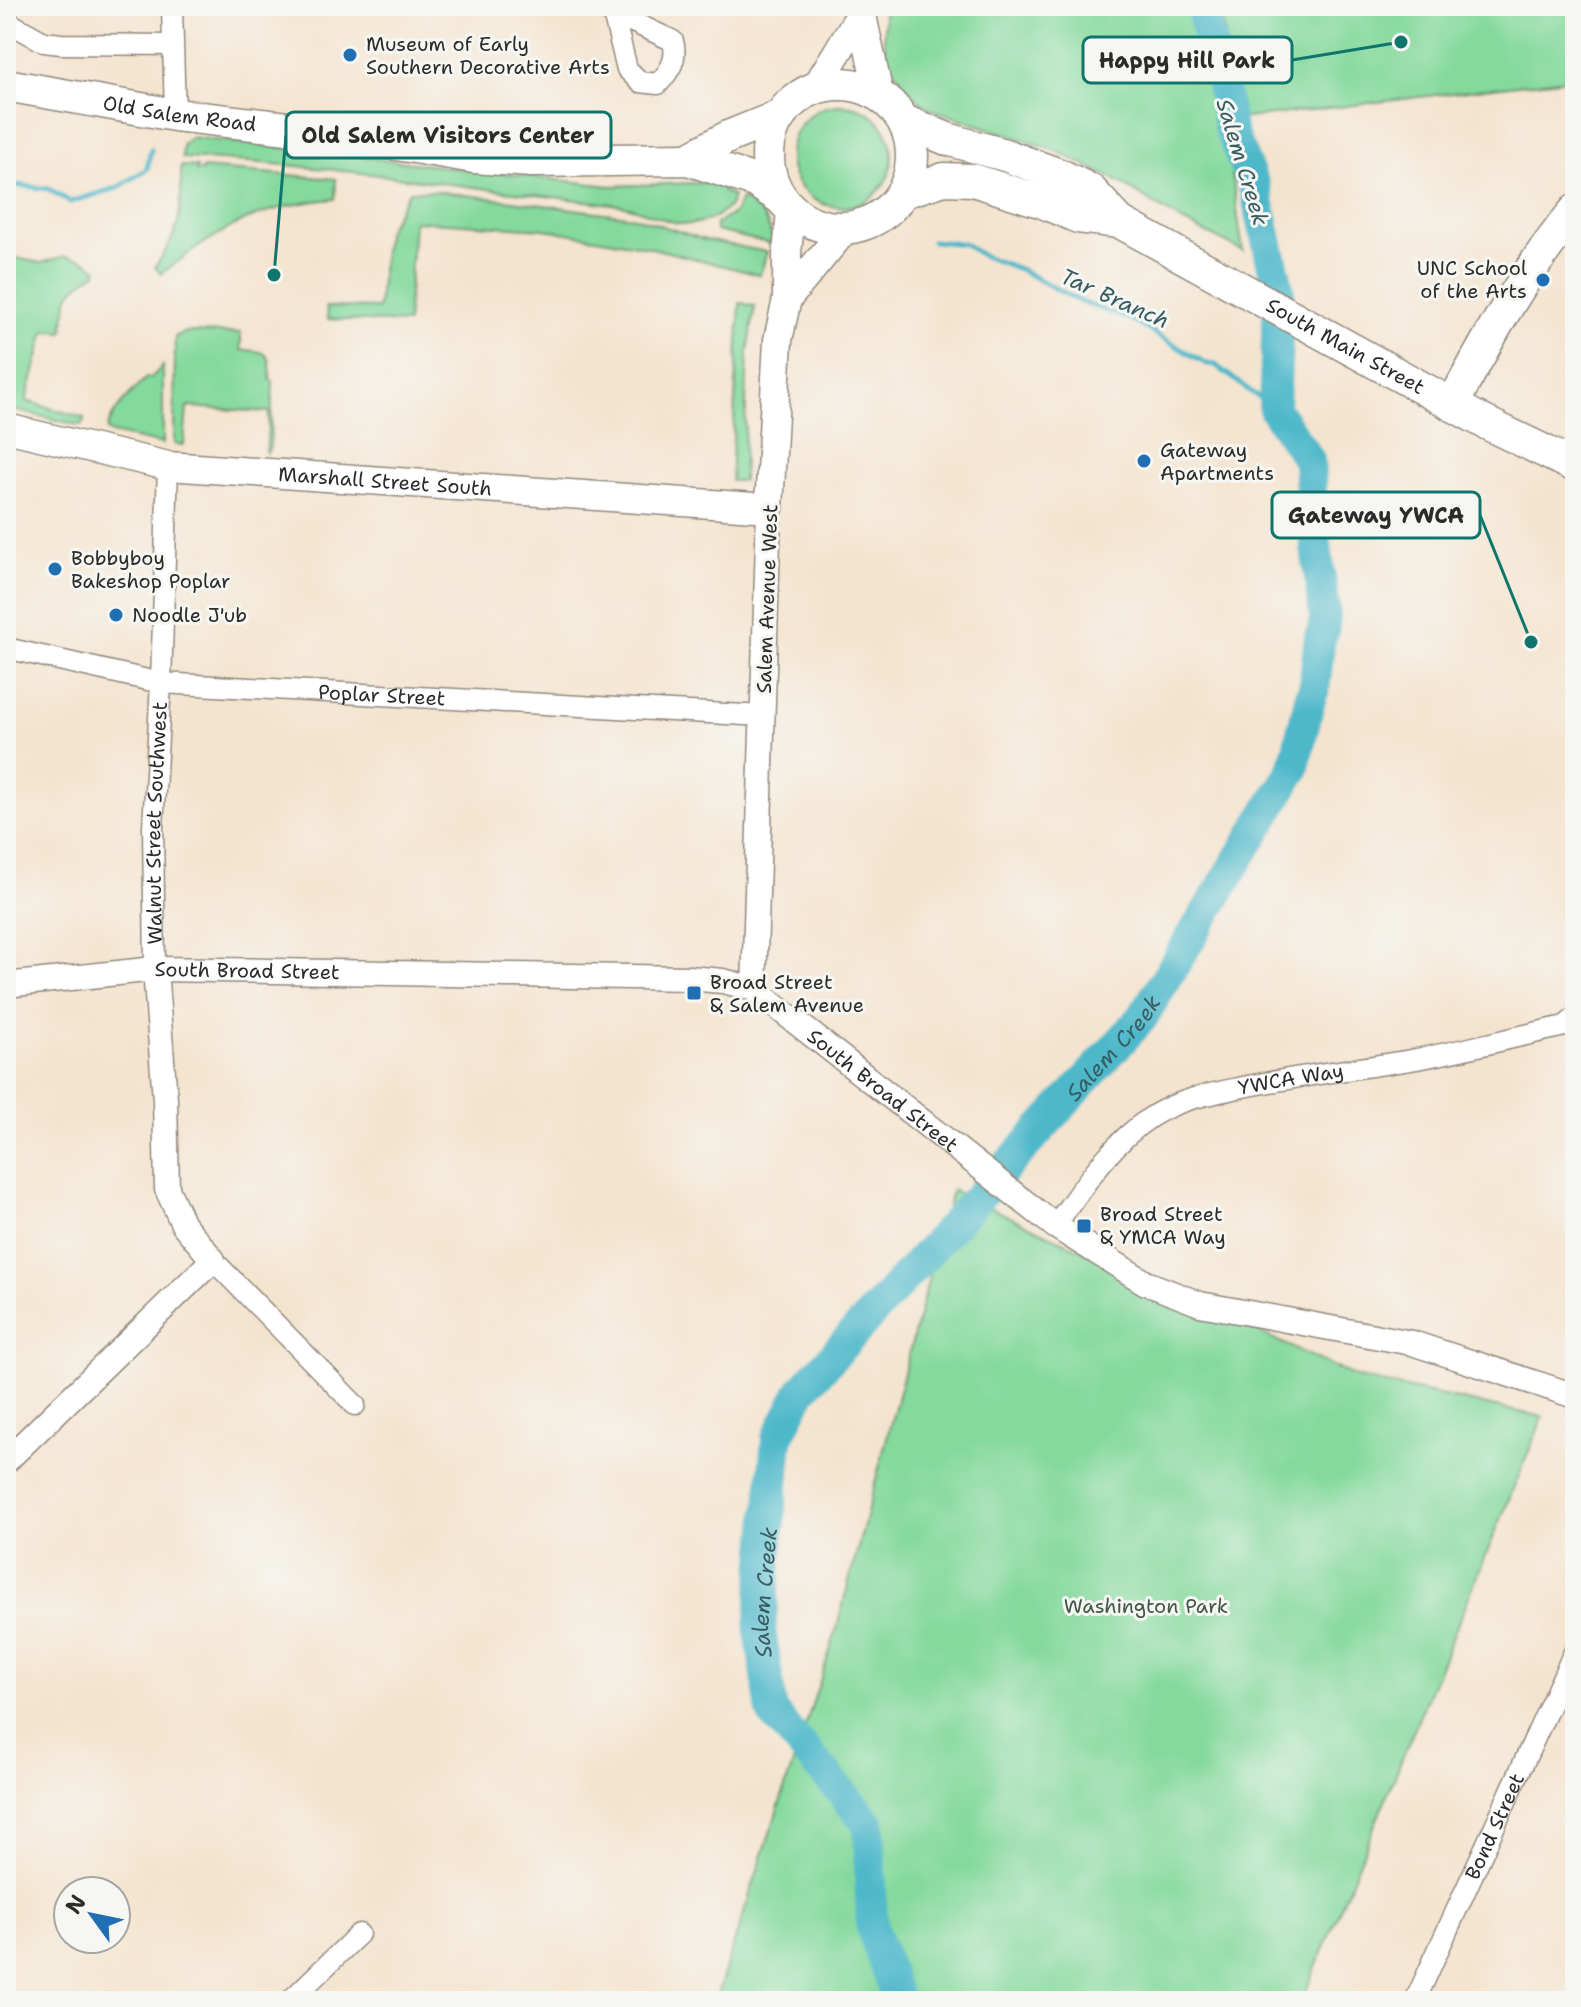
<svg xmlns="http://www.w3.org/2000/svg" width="1581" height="2007" viewBox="0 0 1581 2007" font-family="'Shantell Sans',sans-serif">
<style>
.green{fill:#84d99c;stroke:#588264;stroke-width:2}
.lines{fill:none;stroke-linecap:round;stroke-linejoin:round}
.stream{stroke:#4db8ca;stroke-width:5}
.river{stroke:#4db8ca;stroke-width:32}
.minor-casing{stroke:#90887d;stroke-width:23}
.tertiary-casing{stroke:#90887d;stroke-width:27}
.secondary-casing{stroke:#90887d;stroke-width:31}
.primary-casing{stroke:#90887d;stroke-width:35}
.minor{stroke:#fff;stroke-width:20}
.tertiary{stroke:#fff;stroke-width:24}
.secondary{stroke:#fff;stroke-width:28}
.primary{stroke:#fff;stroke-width:32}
.poi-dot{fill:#1f6fb2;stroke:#f6f6f2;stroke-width:3}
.labels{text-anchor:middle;stroke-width:6;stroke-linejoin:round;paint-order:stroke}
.poi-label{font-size:20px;fill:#2b2b2b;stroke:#f6f6f2;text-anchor:start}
.street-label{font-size:20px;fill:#2b2b2b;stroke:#f6f6f2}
.park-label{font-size:20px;fill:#415647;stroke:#f6f6f2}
.water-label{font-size:22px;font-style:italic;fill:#375c63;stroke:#f6f6f2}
.leader{fill:none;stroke:#0f766e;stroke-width:3}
.callout-dot{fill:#0f766e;stroke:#f6f6f2;stroke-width:3}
.callout{fill:#f6f6f2;stroke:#0f766e;stroke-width:3}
.callout-label{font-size:22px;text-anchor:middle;font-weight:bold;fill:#2b2b2b}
</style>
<rect width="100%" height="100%" fill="#f6f6f2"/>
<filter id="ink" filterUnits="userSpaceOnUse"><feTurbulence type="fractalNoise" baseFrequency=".0125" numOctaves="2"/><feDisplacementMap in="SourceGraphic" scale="16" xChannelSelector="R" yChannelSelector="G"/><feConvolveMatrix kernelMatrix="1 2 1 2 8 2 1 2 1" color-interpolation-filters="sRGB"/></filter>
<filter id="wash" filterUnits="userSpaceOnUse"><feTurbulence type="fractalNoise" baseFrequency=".006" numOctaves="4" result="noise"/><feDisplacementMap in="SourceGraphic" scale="32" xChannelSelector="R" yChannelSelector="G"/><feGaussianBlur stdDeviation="1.8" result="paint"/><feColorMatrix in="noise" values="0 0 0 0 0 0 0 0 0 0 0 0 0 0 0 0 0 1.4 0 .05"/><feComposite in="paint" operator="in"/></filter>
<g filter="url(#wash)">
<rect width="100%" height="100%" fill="#f4e4cf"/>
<g class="green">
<polygon points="884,6 1191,6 1203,64 1224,121 1243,251 1182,221 1116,180 1056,151 928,108 910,92 887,60 884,39"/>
<polygon points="1220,6 1575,6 1575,78 1239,119"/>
<circle cx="841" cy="156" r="51"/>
<path d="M 191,137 L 610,186 L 722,182 L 723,191 L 733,196 C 731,213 707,222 691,224 C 671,226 642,208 620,205 C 474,189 329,164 182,158 L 183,144 Z"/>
<path d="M 181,166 L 197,167 L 196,171 L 202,171 L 203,168 L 336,179 L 335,199 C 259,205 220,229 161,274 L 155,267 C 183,228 181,212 181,166 Z"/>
<polygon points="409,191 435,191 635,217 705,240 767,252 760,275 648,247 544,229 414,221 407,323 328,319 326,307 378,308 386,233"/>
<path d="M 741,199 C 761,208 771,222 772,244 L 716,231 L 716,224 L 734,213 Z"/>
<path d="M 6,256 L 41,263 L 65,256 L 84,260 L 97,269 L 96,273 C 62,294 69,295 63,332 L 45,331 L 26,401 L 84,418 L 83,424 L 77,425 L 6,408 Z"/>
<polygon points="740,303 755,306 748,352 743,481 731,481"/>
<path d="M 186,332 L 241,333 L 241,350 C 267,351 272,352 270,380 L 273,381 L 270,447 L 266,455 L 269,412 L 187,407 L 184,445 L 174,444 L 175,337 Z"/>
<path d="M 163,366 L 163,444 L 112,433 L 107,430 C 112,409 133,392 147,377 L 150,379 Z"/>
<polygon points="952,1190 1358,1378 1543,1417 1302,2001 715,2001 835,1635"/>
</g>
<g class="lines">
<g class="stream">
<polyline points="6,184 49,189 70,202 117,188 147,169 151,149"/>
<polyline points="932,241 965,244 981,255 1019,269 1081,302 1132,320 1207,364 1214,364 1274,409"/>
</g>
<path class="river" id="s1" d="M 898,2001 L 872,1928 L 869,1824 L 772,1712 L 760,1629 L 777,1439 L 802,1390 L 1142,1018 L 1293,770 L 1311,695 L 1314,689 L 1320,637 L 1323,632 L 1325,617 L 1313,523 L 1309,460 L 1274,409 L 1279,292 L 1255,188 L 1230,130 L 1220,72 L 1207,31 L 1202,6"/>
</g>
</g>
<g filter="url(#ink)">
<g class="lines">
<g class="minor-casing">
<g id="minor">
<polyline points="172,6 175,115"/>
<path d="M 598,6 L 667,38 L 673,41 C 678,59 670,71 658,84 L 640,82 L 627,69 L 613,13"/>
<polyline points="6,21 44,42 61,44 172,45"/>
<path id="s2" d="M 6,648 L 161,683 L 763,716"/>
<path id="s3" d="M 155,969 L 153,827 L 161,683 L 168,466"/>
<path id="s4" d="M 1055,1226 C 1083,1187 1110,1144 1151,1117 C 1179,1099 1210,1094 1243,1087 C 1298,1076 1355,1069 1411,1060 C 1463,1051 1514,1037 1565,1026 L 1575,1018"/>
<polyline points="213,1260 355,1405"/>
<polyline points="290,2001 359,1934"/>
<path id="s5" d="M 1415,2001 L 1575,1650"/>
</g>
</g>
<g class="tertiary-casing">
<g id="tertiary">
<path id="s6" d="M 6,985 L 155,969 L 689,978 L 723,981 L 754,989 L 1055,1226 L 1146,1283 L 1200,1304 L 1412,1343 L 1575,1396"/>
<polyline points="754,989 769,508"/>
<polyline points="6,1461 213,1260 183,1224 167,1189 165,1099 155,969"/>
</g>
</g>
<g class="secondary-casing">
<g id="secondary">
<polyline points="860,6 879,95"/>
<polyline points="815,89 860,15"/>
<polyline points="787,299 845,229"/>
<path id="s7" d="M 6,428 L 168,466 L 769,508 L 778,340 L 787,299 L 787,254 L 791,210"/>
</g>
</g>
<g class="primary-casing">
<g id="primary">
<circle cx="840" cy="156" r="72"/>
<path id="s8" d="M 6,85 L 175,115 L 332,133 L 474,157 L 531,161 L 688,159 L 755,181 L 781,198"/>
<path id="s9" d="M 904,121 L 947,139 L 1005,155 L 1062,176 L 1090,190 L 1120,222 L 1484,422 L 1575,466"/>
<polyline points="688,159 728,137 780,116"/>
<polyline points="903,192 944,179 973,180 1043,202 1078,217 1120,222"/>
<path d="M 1452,405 C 1489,337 1525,270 1575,211"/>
</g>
</g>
<use href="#minor" class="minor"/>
<use href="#tertiary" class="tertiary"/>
<use href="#secondary" class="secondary"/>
<use href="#primary" class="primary"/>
</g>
</g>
<g class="poi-dot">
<circle cx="350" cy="55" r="8"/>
<circle cx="1543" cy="280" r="8"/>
<circle cx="1144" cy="461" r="8"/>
<circle cx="55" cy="569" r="8"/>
<circle cx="116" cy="615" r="8"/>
<rect x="686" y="985" width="16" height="16" rx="4"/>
<rect x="1076" y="1218" width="16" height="16" rx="4"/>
</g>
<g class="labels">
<g class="poi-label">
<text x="366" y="51">Museum of Early<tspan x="366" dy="23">Southern Decorative Arts</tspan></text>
<text x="1527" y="275" text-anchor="end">UNC School<tspan x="1527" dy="23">of the Arts</tspan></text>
<text x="1160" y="457">Gateway<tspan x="1160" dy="23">Apartments</tspan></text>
<text x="71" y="565">Bobbyboy<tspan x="71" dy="23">Bakeshop Poplar</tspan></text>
<text x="132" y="622">Noodle J'ub</text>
<text x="710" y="989">Broad Street<tspan x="710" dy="23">&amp; Salem Avenue</tspan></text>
<text x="1100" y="1221">Broad Street<tspan x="1100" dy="23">&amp; YMCA Way</tspan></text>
</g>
<g class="street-label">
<text dy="7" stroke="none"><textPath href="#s8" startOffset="176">Old Salem Road</textPath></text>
<text dy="7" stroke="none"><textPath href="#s9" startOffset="500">South Main Street</textPath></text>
<text dy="7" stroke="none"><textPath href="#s7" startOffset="384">Marshall Street South</textPath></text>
<text transform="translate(767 599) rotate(-88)" y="7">Salem Avenue West</text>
<text dy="7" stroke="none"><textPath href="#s2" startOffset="380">Poplar Street</textPath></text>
<text dy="7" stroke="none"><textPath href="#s3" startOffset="146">Walnut Street Southwest</textPath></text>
<text dy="7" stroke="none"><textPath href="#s6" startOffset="242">South Broad Street</textPath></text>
<text dy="7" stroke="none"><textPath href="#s4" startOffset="292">YWCA Way</textPath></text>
<text dy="7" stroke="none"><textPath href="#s6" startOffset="914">South Broad Street</textPath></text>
<text dy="7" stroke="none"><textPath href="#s5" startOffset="192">Bond Street</textPath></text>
</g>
<g class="park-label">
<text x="1146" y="1613">Washington Park</text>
</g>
<g class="water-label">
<text transform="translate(1243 162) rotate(73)" y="8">Salem Creek</text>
<text transform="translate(1115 298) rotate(24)" y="8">Tar Branch</text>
<text dy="8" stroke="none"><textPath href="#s1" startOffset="1122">Salem Creek</textPath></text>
<text dy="8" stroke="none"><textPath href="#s1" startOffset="450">Salem Creek</textPath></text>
</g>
</g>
<path class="leader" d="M1401 42L1292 60M274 275L286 135M1531 642L1480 515"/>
<g class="callout-dot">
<circle cx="1401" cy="42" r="8"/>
<circle cx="274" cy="275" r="8"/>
<circle cx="1531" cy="642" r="8"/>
</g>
<g class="callout">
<rect x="1083" y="37" width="209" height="46" rx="8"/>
<rect x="286" y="112" width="325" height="46" rx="8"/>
<rect x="1272" y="492" width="208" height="46" rx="8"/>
</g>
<g class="callout-label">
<text x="1187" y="68">Happy Hill Park</text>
<text x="448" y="143">Old Salem Visitors Center</text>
<text x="1376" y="523">Gateway YWCA</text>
</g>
<rect width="1581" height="2007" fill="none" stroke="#f6f6f2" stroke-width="32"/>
<g transform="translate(92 1915) rotate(303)"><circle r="38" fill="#f6f6f2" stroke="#a5a5a2" stroke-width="2"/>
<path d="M0-6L14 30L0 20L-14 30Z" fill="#1f6fb2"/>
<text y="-12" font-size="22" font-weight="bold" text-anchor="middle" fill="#2b2b2b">N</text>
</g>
</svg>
